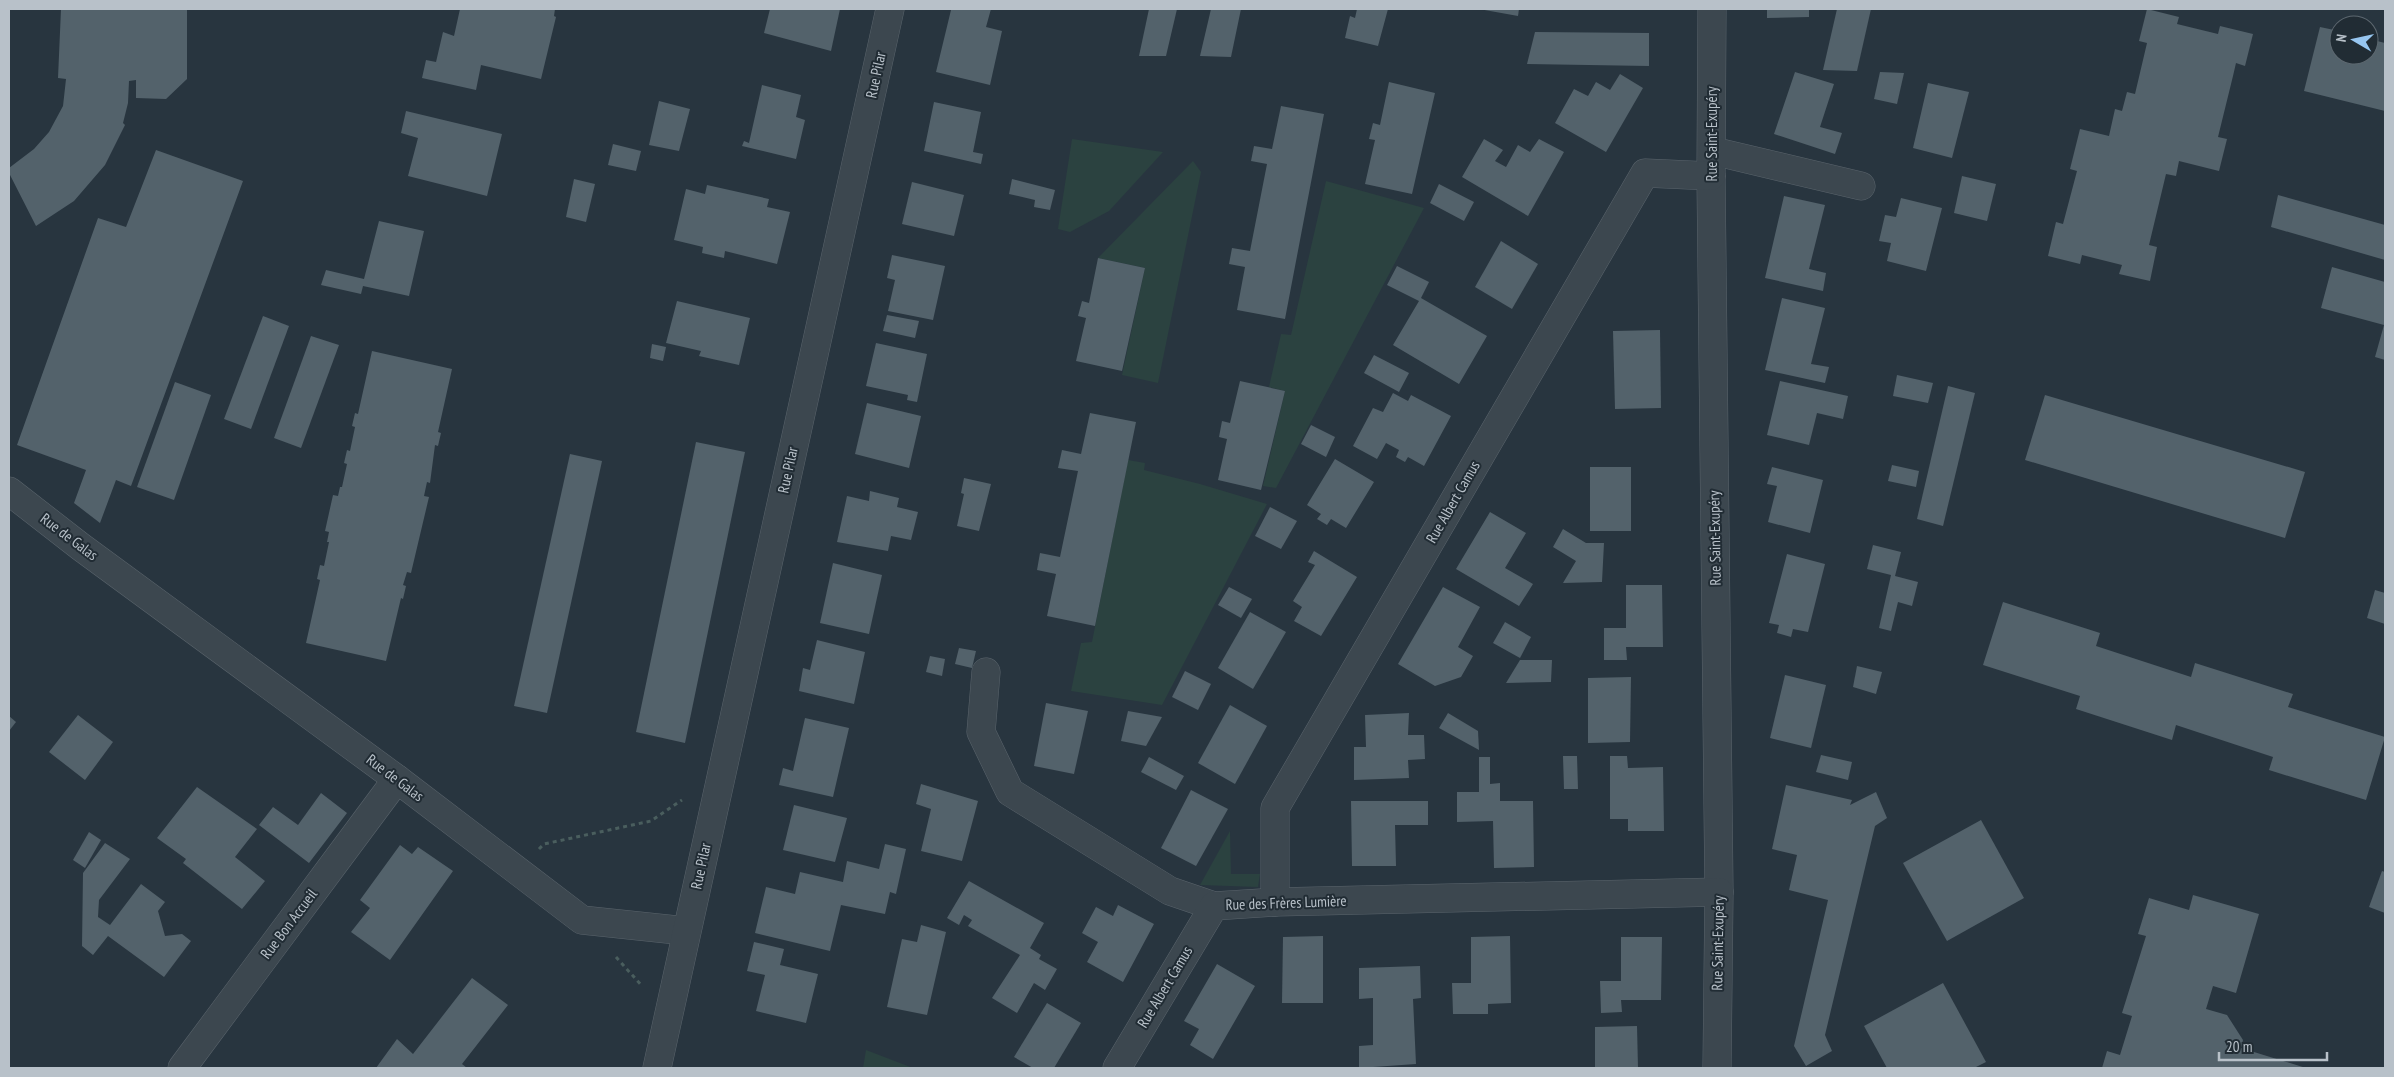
<svg xmlns="http://www.w3.org/2000/svg" width="2394" height="1077" viewBox="0 0 2394 1077" font-family="'PT Sans Narrow',sans-serif">
<style>
.green{fill:#2b4240}
.building{fill:#53626b}
.lines{fill:none;stroke-linecap:round;stroke-linejoin:round}
.street-casing{stroke:#5a646c;stroke-width:29}
.path{stroke:#4a5e5e;stroke-width:3;stroke-dasharray:4 4;stroke-linecap:butt}
.street{stroke:#3c474f;stroke-width:28}
.labels{text-anchor:middle;stroke-width:4;stroke-linejoin:round;paint-order:stroke}
.street-label{font-size:15px;fill:#b8c1c9;stroke:#212c34}
</style>
<rect width="100%" height="100%" fill="#28353f"/>
<g class="green">
<polygon points="1072,139 1163,152 1109,211 1070,232 1058,229"/>
<polygon points="1193,161 1201,172 1158,383 1122,375 1145,268 1098,258"/>
<polygon points="1326,181 1424,208 1276,488 1263,486 1285,391 1269,387 1281,334 1291,335"/>
<polygon points="1128,460 1145,463 1144,470 1200,484 1267,504 1162,705 1071,691 1081,643 1092,642"/>
<polygon points="1230,831 1231,874 1260,874 1258,887 1200,885"/>
<polygon points="866,1050 913,1068 863,1068"/>
</g>
<g class="building">
<polygon points="61,9 187,9 187,79 166,99 136,98 136,80 129,81 128,103 123,123 125,125 105,165 74,201 36,226 9,173 9,168 34,149 49,132 63,106 66,79 58,78"/>
<polygon points="460,9 555,9 554,16 556,17 541,79 481,65 476,90 422,78 426,60 436,62 443,32 454,36"/>
<polygon points="770,9 840,9 831,51 764,33"/>
<polygon points="947,9 991,9 986,27 1002,31 990,85 936,72 951,10"/>
<polygon points="1149,9 1177,9 1166,56 1139,56"/>
<polygon points="1211,9 1241,9 1231,57 1200,56"/>
<polygon points="1357,9 1388,9 1378,46 1345,38 1350,16 1355,18"/>
<polygon points="1479,9 1519,9 1518,16"/>
<polygon points="1767,9 1809,9 1809,17 1767,18"/>
<polygon points="1837,9 1871,9 1857,71 1823,70"/>
<polygon points="2147,9 2179,17 2177,24 2218,34 2220,26 2253,34 2245,66 2236,63 2233,76 2218,137 2227,139 2219,171 2179,161 2176,176 2166,174 2149,245 2157,247 2150,281 2119,274 2122,265 2082,255 2080,264 2048,256 2056,222 2063,224 2077,171 2070,169 2080,129 2109,136 2115,109 2122,111 2127,92 2135,94 2147,43 2139,41"/>
<polygon points="2320,27 2339,31 2339,55 2369,55 2369,39 2385,43 2385,111 2304,91"/>
<polygon points="1535,32 1649,33 1649,66 1527,64"/>
<polygon points="1795,72 1834,84 1820,127 1842,133 1835,154 1774,134"/>
<polygon points="1880,72 1904,73 1897,104 1874,99"/>
<polygon points="1620,74 1643,88 1606,152 1555,123 1574,89 1588,96 1596,82 1610,90"/>
<polygon points="1389,82 1435,93 1412,194 1365,184 1375,140 1369,139 1373,123 1380,125"/>
<polygon points="1928,83 1969,92 1952,158 1913,148"/>
<polygon points="762,85 801,95 796,117 805,120 796,159 742,146 744,141 749,143"/>
<polygon points="659,101 690,109 679,151 649,145"/>
<polygon points="934,102 981,112 973,152 983,154 981,164 924,151"/>
<polygon points="1281,106 1324,114 1285,319 1237,310 1245,267 1229,264 1232,248 1250,251 1267,164 1251,161 1254,146 1272,149"/>
<polygon points="406,111 502,134 487,196 408,176 418,138 401,133"/>
<polygon points="1484,139 1503,150 1495,161 1506,167 1518,145 1530,152 1539,139 1564,152 1528,216 1462,177"/>
<polygon points="613,144 641,151 636,171 608,165"/>
<polygon points="156,150 243,181 131,486 116,480 100,523 74,503 86,470 17,445 98,218 126,227"/>
<polygon points="1962,176 1996,184 1987,221 1954,213"/>
<polygon points="574,179 595,184 586,222 566,217"/>
<polygon points="1012,179 1055,190 1050,210 1034,207 1035,200 1009,194"/>
<polygon points="912,182 964,195 954,236 902,224"/>
<polygon points="1439,184 1474,202 1464,221 1430,203"/>
<polygon points="707,185 769,199 767,207 790,212 777,264 725,251 724,258 702,253 703,247 674,240 686,189 705,194"/>
<polygon points="2278,195 2385,225 2385,260 2271,227"/>
<polygon points="1784,196 1825,205 1809,269 1826,273 1823,291 1765,278"/>
<polygon points="1901,198 1942,208 1926,271 1887,261 1891,243 1879,241 1885,215 1896,217"/>
<polygon points="379,221 424,231 409,296 363,286 361,294 321,285 326,270 364,279"/>
<polygon points="1501,241 1538,264 1512,309 1475,287"/>
<polygon points="892,255 945,266 933,320 888,311 895,280 887,278"/>
<polygon points="1098,258 1145,268 1122,371 1076,361 1086,318 1078,316 1082,301 1089,303"/>
<polygon points="1397,266 1429,282 1421,298 1487,336 1459,384 1393,345 1419,301 1387,285"/>
<polygon points="2332,267 2385,282 2385,360 2375,357 2384,325 2321,308"/>
<polygon points="1782,298 1825,308 1811,364 1829,367 1825,383 1765,370"/>
<polygon points="677,301 750,318 739,365 699,356 701,351 666,343"/>
<polygon points="887,315 919,321 915,338 883,331"/>
<polygon points="263,316 289,326 251,429 224,419"/>
<polygon points="1660,330 1661,408 1615,409 1613,331"/>
<polygon points="311,336 339,345 301,448 274,438"/>
<polygon points="876,343 927,354 917,402 907,400 908,395 866,386"/>
<polygon points="652,344 666,347 663,361 650,358"/>
<polygon points="372,351 452,369 438,432 441,433 438,446 435,445 430,483 427,482 424,496 429,497 411,573 407,572 403,585 406,586 403,599 401,598 386,661 306,643 320,580 317,579 320,565 324,566 329,542 327,542 329,532 325,531 333,495 338,496 340,487 342,487 347,464 344,463 347,450 350,451 355,427 352,426 355,413 358,414"/>
<polygon points="1374,355 1409,373 1399,392 1364,373"/>
<polygon points="1897,375 1933,383 1928,403 1893,396"/>
<polygon points="1240,381 1285,391 1261,490 1218,480 1227,439 1219,437 1222,421 1230,423"/>
<polygon points="1780,381 1848,396 1843,419 1817,413 1809,445 1767,435"/>
<polygon points="175,382 211,395 174,500 137,487"/>
<polygon points="1948,386 1975,393 1943,526 1917,519"/>
<polygon points="1393,393 1408,401 1411,395 1451,416 1424,466 1408,457 1405,462 1396,457 1399,450 1386,443 1377,459 1353,446 1373,408 1383,412"/>
<polygon points="2045,395 2305,472 2285,538 2025,460"/>
<polygon points="867,403 921,416 909,468 855,454"/>
<polygon points="1090,413 1136,422 1095,626 1047,616 1056,574 1037,570 1040,553 1060,557 1078,471 1058,468 1062,450 1081,454"/>
<polygon points="1311,425 1335,437 1326,457 1301,444"/>
<polygon points="696,442 745,452 685,743 636,732"/>
<polygon points="570,454 602,461 547,713 514,706"/>
<polygon points="1335,459 1374,482 1346,528 1331,519 1327,525 1317,519 1321,514 1307,505"/>
<polygon points="1892,465 1919,471 1916,487 1888,481"/>
<rect x="1590" y="467" width="41" height="64"/>
<polygon points="1772,467 1823,480 1810,533 1768,522 1777,486 1767,484"/>
<polygon points="964,478 991,484 979,531 957,526 964,494 961,493"/>
<polygon points="870,491 899,498 897,507 918,512 911,540 891,536 888,551 837,542 847,496 869,501"/>
<polygon points="1270,507 1297,521 1281,549 1255,536"/>
<polygon points="1490,512 1526,533 1505,568 1533,584 1519,606 1456,569"/>
<polygon points="1563,529 1586,543 1604,543 1602,582 1563,583 1576,561 1553,547"/>
<polygon points="1873,545 1901,552 1895,576 1918,582 1912,606 1898,602 1891,631 1879,628 1891,575 1867,569"/>
<polygon points="1314,551 1357,577 1321,636 1294,621 1302,607 1293,601 1315,565 1308,562"/>
<polygon points="1787,554 1825,564 1808,632 1793,629 1791,637 1777,633 1779,625 1769,623"/>
<polygon points="833,563 882,575 869,634 820,623"/>
<polygon points="1626,585 1662,585 1663,647 1626,647 1627,660 1604,660 1604,628 1626,628"/>
<polygon points="1229,587 1252,599 1241,618 1218,605"/>
<polygon points="1443,587 1480,607 1458,647 1473,656 1461,677 1435,686 1398,664"/>
<polygon points="2375,590 2385,593 2385,624 2367,618"/>
<polygon points="2003,602 2100,633 2096,646 2191,677 2195,663 2293,694 2288,707 2385,737 2366,800 2269,770 2273,757 2176,725 2172,740 2076,709 2080,696 1983,665"/>
<polygon points="1250,612 1286,632 1253,689 1218,668"/>
<polygon points="1505,622 1531,637 1520,658 1493,643"/>
<polygon points="817,640 865,652 854,704 799,691 803,668 810,670"/>
<polygon points="959,648 976,651 972,668 955,664"/>
<polygon points="930,656 945,659 942,676 926,672"/>
<polygon points="1520,660 1552,660 1551,682 1506,683"/>
<polygon points="1857,666 1882,672 1876,694 1853,687"/>
<polygon points="1185,671 1211,684 1198,710 1172,697"/>
<polygon points="1785,675 1826,685 1811,748 1770,738"/>
<polygon points="1631,677 1630,742 1588,743 1588,678"/>
<polygon points="1046,703 1088,711 1074,774 1034,766"/>
<polygon points="1230,705 1267,726 1235,784 1198,763"/>
<polygon points="1128,711 1162,717 1146,746 1121,741"/>
<polygon points="1409,713 1408,735 1424,735 1425,759 1408,760 1409,778 1354,780 1354,747 1366,747 1365,715"/>
<polygon points="1448,713 1478,731 1479,750 1439,728"/>
<polygon points="78,715 113,742 85,780 49,752"/>
<polygon points="9,716 16,722 9,731"/>
<polygon points="805,718 849,728 833,797 779,785 783,768 793,771"/>
<polygon points="1821,755 1852,762 1848,780 1816,772"/>
<polygon points="1563,756 1577,756 1578,789 1564,789"/>
<polygon points="1610,756 1627,756 1628,768 1663,767 1664,831 1628,831 1628,819 1610,819"/>
<polygon points="1149,757 1184,776 1176,790 1141,772"/>
<polygon points="1479,757 1490,757 1490,784 1500,783 1500,801 1533,801 1534,867 1494,868 1493,821 1457,822 1457,792 1479,792"/>
<polygon points="921,784 978,801 962,861 921,851 931,809 916,804"/>
<polygon points="1786,785 1852,800 1850,805 1876,792 1887,818 1875,826 1825,1035 1832,1051 1806,1066 1794,1046 1828,900 1789,890 1797,855 1772,849"/>
<polygon points="197,787 257,829 235,857 265,881 242,909 183,863 186,859 157,838"/>
<polygon points="1191,790 1228,809 1196,866 1161,848"/>
<polygon points="321,793 347,813 309,863 259,825 273,807 298,825"/>
<polygon points="1351,801 1428,801 1428,825 1395,825 1396,866 1352,866"/>
<polygon points="794,805 847,818 835,862 783,850"/>
<polygon points="1981,820 2024,898 1947,941 1903,863"/>
<polygon points="89,832 101,840 85,868 73,860"/>
<polygon points="105,843 130,859 99,900 98,917 110,925 141,884 165,902 158,911 165,936 182,934 191,941 164,977 108,936 93,955 82,946 83,873"/>
<polygon points="885,844 906,849 896,894 890,892 885,914 841,905 830,951 755,933 766,887 795,894 800,872 843,882 847,861 879,869"/>
<polygon points="400,845 412,854 418,847 453,871 390,960 351,932 370,908 360,900"/>
<polygon points="2382,871 2385,872 2385,913 2369,907"/>
<polygon points="969,881 1044,923 1030,948 1041,955 1039,959 1057,969 1045,990 1034,983 1017,1013 992,998 1020,955 968,926 972,920 964,915 959,925 947,918"/>
<polygon points="2193,895 2259,914 2236,993 2213,986 2206,1009 2227,1015 2243,1040 2241,1048 2306,1068 2102,1068 2107,1051 2120,1055 2132,1016 2122,1013 2146,936 2138,934 2149,898 2189,910"/>
<polygon points="1118,905 1154,924 1123,982 1087,962 1098,942 1082,933 1096,907 1113,916"/>
<polygon points="921,925 946,932 927,1015 887,1007 902,939 917,942"/>
<polygon points="1323,936 1323,1003 1282,1003 1283,937"/>
<polygon points="1510,936 1511,1003 1488,1004 1488,1014 1453,1014 1452,983 1471,983 1471,937"/>
<polygon points="1621,937 1662,937 1661,1000 1621,1000 1622,1012 1601,1013 1600,981 1621,981"/>
<polygon points="754,942 784,949 780,965 818,974 806,1023 756,1011 765,975 747,971"/>
<polygon points="1217,964 1255,986 1213,1059 1190,1045 1199,1029 1184,1021"/>
<polygon points="1420,966 1421,998 1413,999 1416,1064 1359,1068 1359,1046 1373,1045 1373,998 1359,999 1359,968"/>
<polygon points="472,978 508,1005 462,1064 467,1068 376,1068 397,1039 413,1054"/>
<polygon points="1943,983 1986,1062 1974,1068 1887,1068 1864,1026"/>
<polygon points="1047,1003 1081,1023 1054,1068 1033,1068 1014,1057"/>
<polygon points="1637,1026 1638,1068 1595,1068 1595,1027"/>
</g>
<g class="lines">
<g class="street-casing">
<g id="street">
<polyline points="1712,9 1711,176 1719,892 1717,1068"/>
<polyline points="1713,151 1861,186"/>
<polyline points="9,491 81,547 397,779 582,920 686,931"/>
<polyline points="986,672 981,732 1010,792 1170,891 1214,906 1275,902 1719,892"/>
<polyline points="1275,902 1275,808 1645,173 1711,176"/>
<polyline points="182,1068 397,779"/>
<polyline points="657,1068 890,9"/>
<polyline points="1117,1068 1214,906"/>
</g>
</g>
<g class="path">
<polyline points="539,849 544,844 651,821 682,800"/>
<polyline points="616,957 642,986"/>
</g>
<use href="#street" class="street"/>
</g>
<g class="labels">
<g class="street-label">
<text transform="translate(876 75) rotate(-78)" y="5">Rue Pilar</text>
<text transform="translate(1712 134) rotate(-90)" y="5">Rue Saint-Exupéry</text>
<text transform="translate(788 470) rotate(-78)" y="5">Rue Pilar</text>
<text transform="translate(1453 502) rotate(-60)" y="5">Rue Albert Camus</text>
<text transform="translate(69 537) rotate(37)" y="5">Rue de Galas</text>
<text transform="translate(1715 538) rotate(-91)" y="5">Rue Saint-Exupéry</text>
<text transform="translate(395 778) rotate(37)" y="5">Rue de Galas</text>
<text transform="translate(701 866) rotate(-78)" y="5">Rue Pilar</text>
<text transform="translate(1286 903) rotate(-2)" y="5">Rue des Frères Lumière</text>
<text transform="translate(289 924) rotate(-53)" y="5">Rue Bon Accueil</text>
<text transform="translate(1718 943) rotate(-89)" y="5">Rue Saint-Exupéry</text>
<text transform="translate(1165 987) rotate(-59)" y="5">Rue Albert Camus</text>
</g>
</g>
<rect width="2394" height="1077" fill="none" stroke="#b8c1c9" stroke-width="20"/>
<g transform="translate(2354 40) rotate(279)"><circle r="24" fill="#212c34" stroke="#5d6870"/>
<path d="M0-4L9 19L0 12L-9 19Z" fill="#97c6f0"/>
<text y="-8" font-size="14" font-weight="bold" text-anchor="middle" fill="#b8c1c9">N</text>
</g>
<path d="M2219 1052v8h108v-8" fill="none" stroke="#b8c1c9" stroke-width="2.5"/>
<text x="2226" y="1052" font-size="15" fill="#b8c1c9" stroke="#212c34" stroke-width="4" paint-order="stroke">20 m</text>
</svg>
